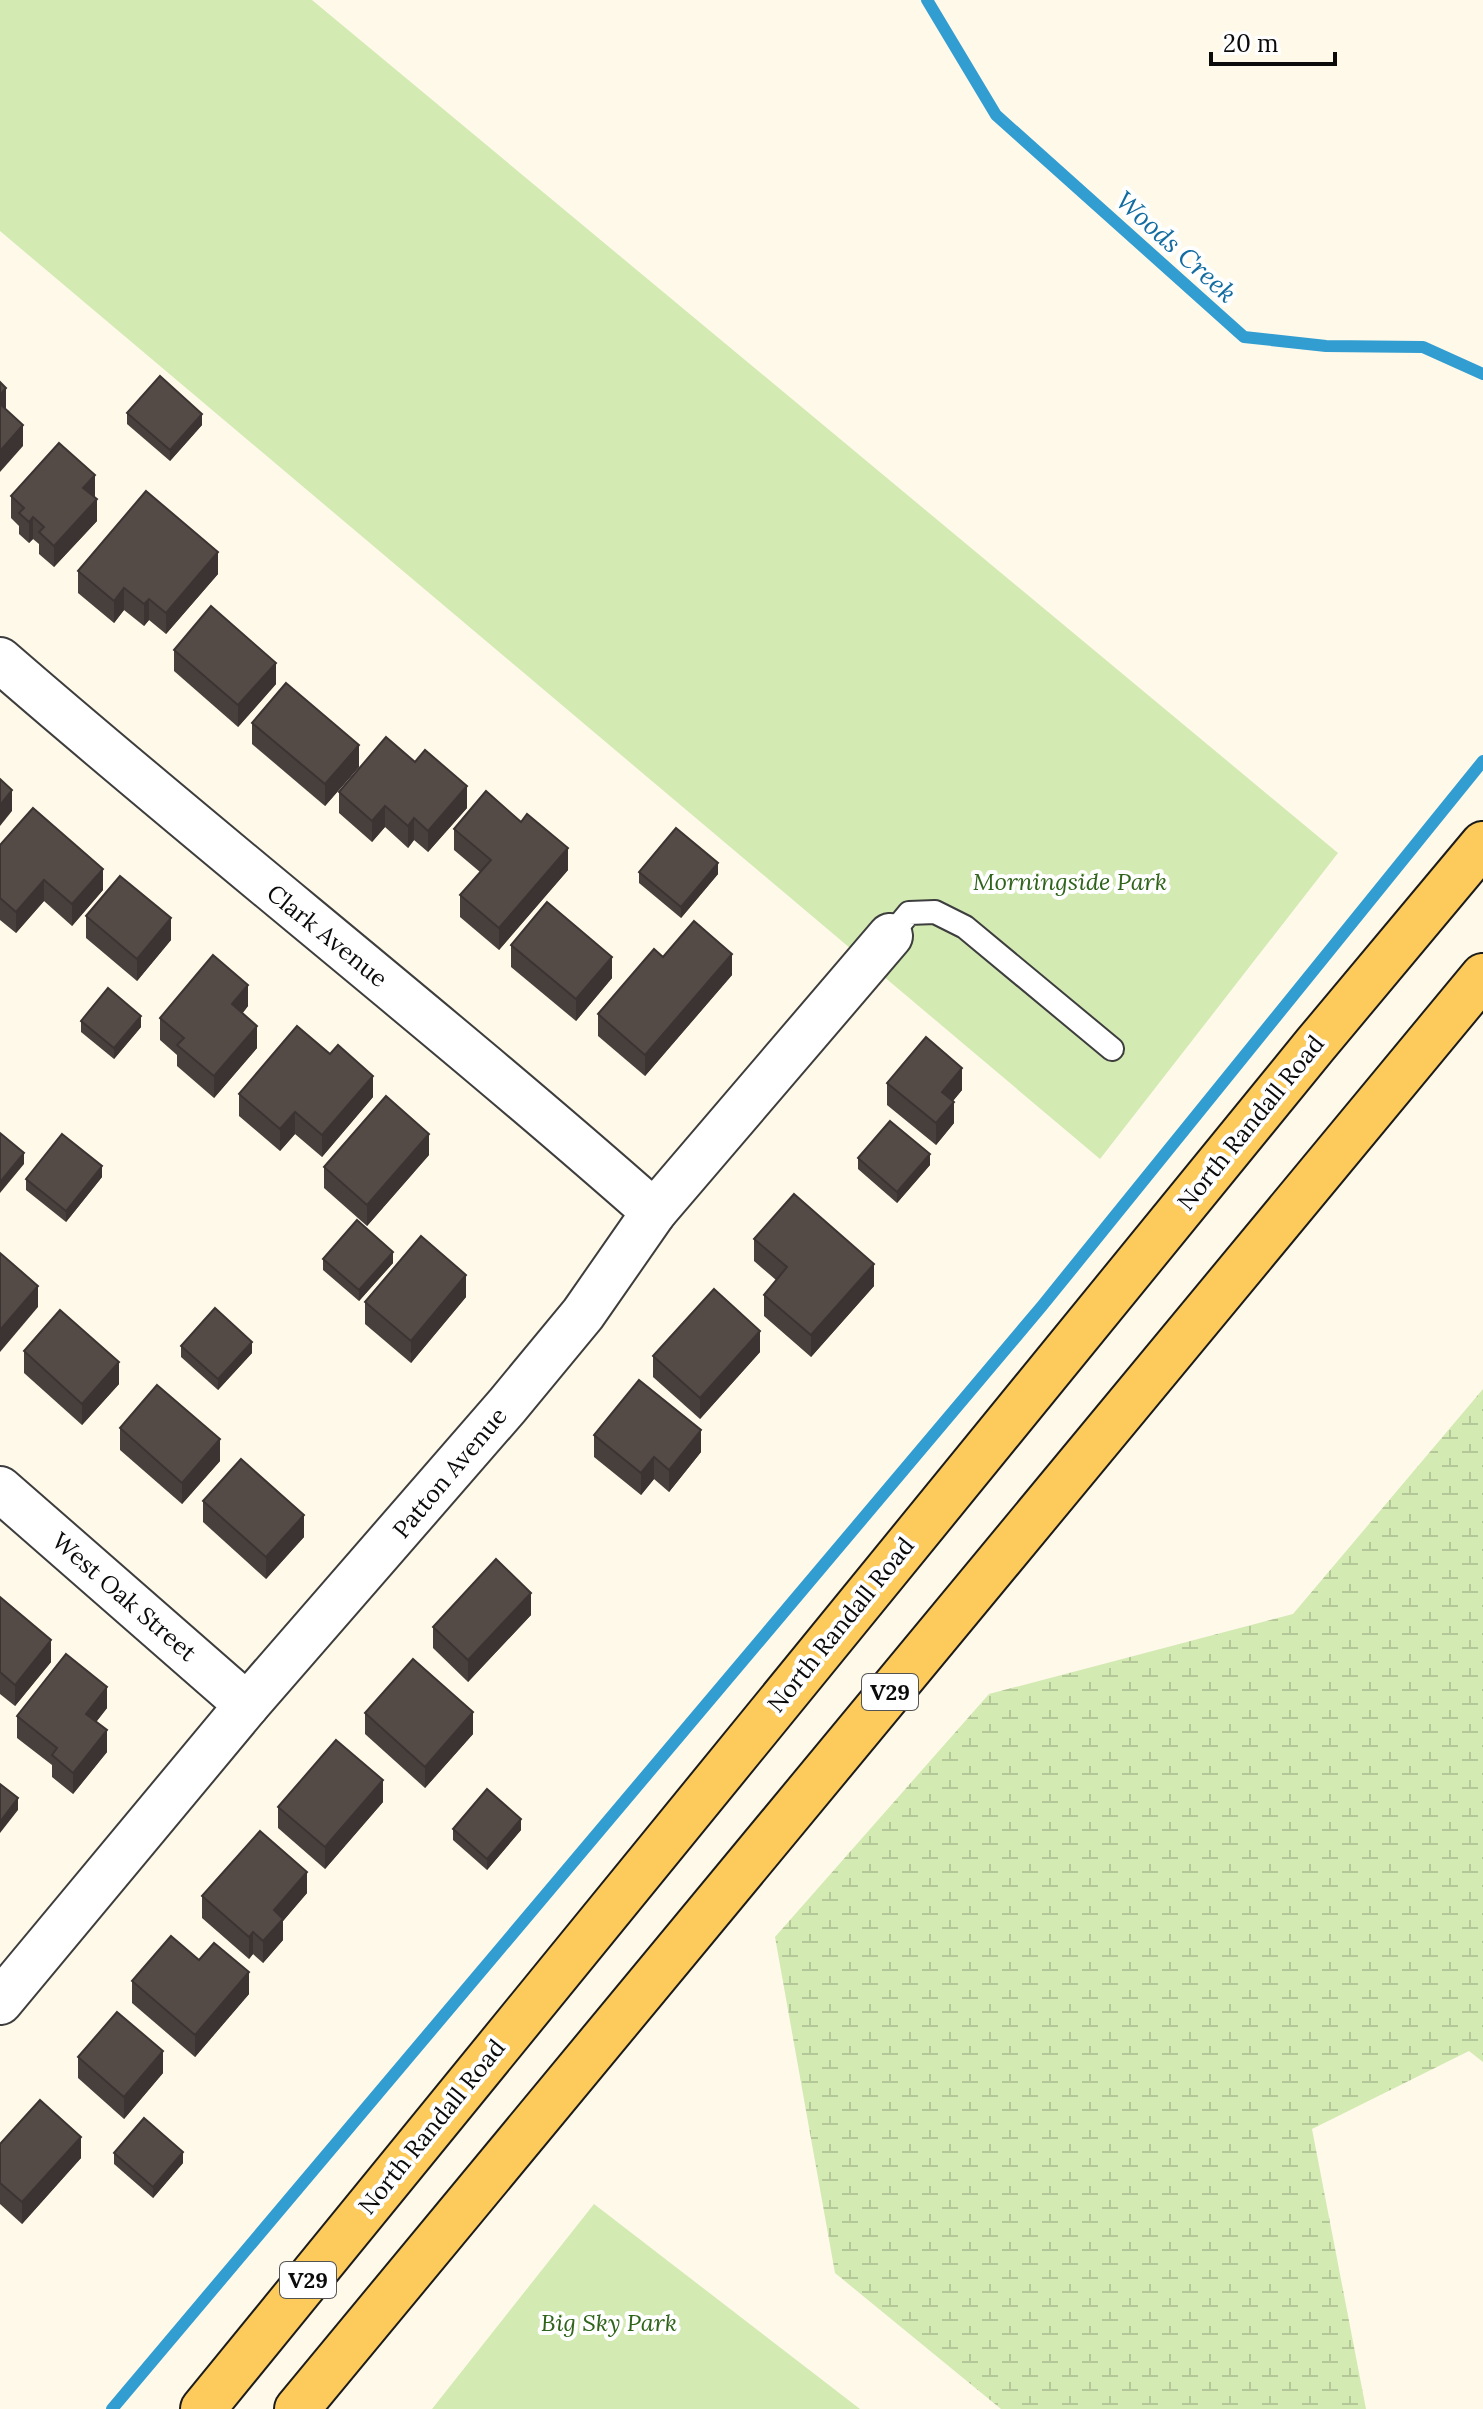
<svg xmlns="http://www.w3.org/2000/svg" width="1483" height="2409" viewBox="0 0 1483 2409" font-family="Lora,serif">
<style>
.grass{fill:#d3eab3}
.wetland{fill:url(#wetland-marsh)}
.lines{fill:none;stroke-linecap:round;stroke-linejoin:round}
.stream{stroke:#329dd1;stroke-width:12}
.lane-casing{stroke:#3e3e3e;stroke-width:26}
.street-casing{stroke:#3e3e3e;stroke-width:48}
.primary-casing{stroke:#1c1c1c;stroke-width:48}
.lane{stroke:#fff;stroke-width:22}
.street{stroke:#fff;stroke-width:44}
.primary{stroke:#fdca5c;stroke-width:44}
.wall{fill:#48403d}
.shaded-wall{fill:#3b3432}
.building{fill:#544b47;stroke:#3b3432;stroke-width:2}
.labels{text-anchor:middle;stroke-width:8;stroke-linejoin:round;paint-order:stroke}
.shield{fill:#fff;stroke:#545454;stroke-width:2}
.shield-label{font-size:22px;font-weight:bold;fill:#0b0b0b}
.park-label{font-size:24px;font-style:italic;fill:#2f641a;stroke:#fff}
.street-label{font-size:24px;fill:#0b0b0b;stroke:#fff}
.water-label{font-size:26px;font-style:italic;fill:#126ca0;stroke:#fff}
</style>
<defs>
<pattern id="wetland-marsh" width="20" height="14" patternUnits="userSpaceOnUse" patternTransform="scale(2)"><rect width="20" height="14" fill="#d3eab3"/><path d="M1 5h8M5 5V1M11 12h8M15 12V8" fill="none" stroke="#b4c799"/></pattern>
</defs>
<rect width="100%" height="100%" fill="#fff9ea"/>
<g class="grass">
<polygon points="0,0 312,0 1338,853 1100,1159 0,231"/>
<polygon points="594,2204 860,2409 432,2409"/>
</g>
<polygon class="wetland" points="1483,1389 1483,2062 1469,2051 1312,2129 1366,2409 1001,2409 835,2273 775,1937 989,1694 1293,1614"/>
<g class="lines">
<g class="stream">
<polyline points="927,0 996,115 1244,337 1326,346 1423,347 1483,374"/>
<polyline points="112,2409 1042,1306 1483,761"/>
</g>
<g class="lane-casing">
<polyline id="lane" points="890,936 909,913 935,912 965,927 1112,1049"/>
</g>
<g class="street-casing">
<g id="street">
<path d="M 0,660 C 215,847 440,1023 654,1212"/>
<polyline points="0,1489 247,1705"/>
<polyline points="0,2002 247,1705 507,1406 583,1314 654,1212 890,936"/>
</g>
</g>
<g class="primary-casing">
<g id="primary">
<polyline points="203,2409 1315,1045 1483,844"/>
<polyline points="297,2409 1483,976"/>
</g>
</g>
<use href="#lane" class="lane"/>
<use href="#street" class="street"/>
<use href="#primary" class="primary"/>
</g>
<g class="wall">
<polygon points="127,413 202,425 170,461 127,424"/>
<polygon points="11,496 95,496 97,521 54,567 39,554 39,544 33,539 29,543 19,534 19,526 11,518"/>
<polygon points="78,571 218,574 166,634 149,620 144,626 124,610 114,623 78,593"/>
<polygon points="174,650 276,684 238,727 174,671"/>
<polygon points="252,723 359,767 325,806 252,744"/>
<polygon points="339,792 467,808 428,852 414,840 408,848 385,827 372,842 339,813"/>
<polygon points="454,829 568,870 499,950 460,917 460,895 480,872 454,850"/>
<polygon points="0,845 103,890 72,926 44,901 16,933 0,920"/>
<polygon points="639,872 718,874 681,918 639,883"/>
<polygon points="86,916 171,940 137,981 86,938"/>
<polygon points="511,945 612,978 576,1021 511,967"/>
<polygon points="663,957 732,975 645,1076 598,1036 598,1014"/>
<polygon points="248,1006 242,1014 257,1048 214,1098 177,1066 177,1055 160,1040 160,1018"/>
<polygon points="81,1021 141,1027 114,1059 81,1032"/>
<polygon points="887,1083 962,1090 953,1101 954,1123 936,1145 887,1105"/>
<polygon points="239,1094 373,1097 322,1157 295,1134 280,1151 239,1116"/>
<polygon points="429,1155 367,1226 324,1188 324,1167"/>
<polygon points="858,1158 930,1165 897,1203 858,1169"/>
<polygon points="102,1177 66,1222 26,1190 26,1179"/>
<polygon points="754,1239 874,1286 811,1357 764,1316 764,1295 776,1280 754,1261"/>
<polygon points="323,1259 393,1263 359,1301 323,1270"/>
<polygon points="466,1297 411,1363 365,1324 365,1302"/>
<polygon points="181,1346 252,1353 218,1390 181,1357"/>
<polygon points="24,1351 119,1384 82,1425 24,1373"/>
<polygon points="760,1352 700,1419 653,1377 653,1356"/>
<polygon points="120,1428 220,1461 182,1504 120,1450"/>
<polygon points="594,1435 701,1452 669,1492 654,1479 641,1495 594,1457"/>
<polygon points="203,1501 304,1537 266,1579 203,1522"/>
<polygon points="0,1597 51,1662 15,1706 0,1694"/>
<polygon points="531,1615 468,1682 433,1648 433,1627"/>
<polygon points="107,1708 96,1722 107,1752 73,1794 52,1777 52,1765 17,1738 17,1716"/>
<polygon points="365,1713 473,1734 425,1788 365,1734"/>
<polygon points="383,1802 325,1869 278,1828 278,1807"/>
<polygon points="453,1829 521,1830 487,1870 453,1840"/>
<polygon points="307,1893 283,1921 283,1940 263,1963 253,1954 249,1959 202,1918 202,1896"/>
<polygon points="199,1960 249,1994 195,2057 132,2003 132,1981"/>
<polygon points="78,2057 163,2073 124,2119 78,2078"/>
<polygon points="0,2144 81,2158 22,2224 0,2204"/>
<polygon points="114,2153 183,2163 153,2198 114,2164"/>
</g>
<g class="shaded-wall">
<polygon points="6,388 6,410 0,416 0,395"/>
<polygon points="202,414 202,425 170,461 170,450"/>
<polygon points="23,425 23,446 0,472 0,451"/>
<polygon points="95,475 95,496 83,509 83,488"/>
<polygon points="97,499 97,521 54,567 54,546"/>
<polygon points="33,517 33,539 29,543 29,522"/>
<polygon points="218,552 218,574 166,634 166,613"/>
<polygon points="124,588 124,610 114,623 114,601"/>
<polygon points="149,599 149,620 144,626 144,604"/>
<polygon points="276,663 276,684 238,727 238,705"/>
<polygon points="359,745 359,767 325,806 325,784"/>
<polygon points="467,786 467,808 428,852 428,831"/>
<polygon points="12,790 12,811 0,826 0,805"/>
<polygon points="385,806 385,827 372,842 372,821"/>
<polygon points="414,818 414,840 408,848 408,826"/>
<polygon points="568,848 568,870 499,950 499,928"/>
<polygon points="718,863 718,874 681,918 681,907"/>
<polygon points="103,869 103,890 72,926 72,904"/>
<polygon points="44,880 44,901 16,933 16,912"/>
<polygon points="171,918 171,940 137,981 137,959"/>
<polygon points="732,954 732,975 645,1076 645,1055"/>
<polygon points="612,957 612,978 576,1021 576,999"/>
<polygon points="248,985 248,1006 232,1026 232,1004"/>
<polygon points="141,1016 141,1027 114,1059 114,1048"/>
<polygon points="257,1026 257,1048 214,1098 214,1076"/>
<polygon points="962,1068 962,1090 942,1114 942,1092"/>
<polygon points="373,1076 373,1097 322,1157 322,1135"/>
<polygon points="954,1102 954,1123 936,1145 936,1123"/>
<polygon points="295,1112 295,1134 280,1151 280,1129"/>
<polygon points="429,1134 429,1155 367,1226 367,1205"/>
<polygon points="24,1153 24,1164 0,1193 0,1182"/>
<polygon points="930,1154 930,1165 897,1203 897,1192"/>
<polygon points="102,1166 102,1177 66,1222 66,1211"/>
<polygon points="393,1252 393,1263 359,1301 359,1290"/>
<polygon points="874,1264 874,1286 811,1357 811,1335"/>
<polygon points="466,1275 466,1297 411,1363 411,1341"/>
<polygon points="38,1286 38,1307 0,1352 0,1330"/>
<polygon points="760,1331 760,1352 700,1419 700,1398"/>
<polygon points="252,1342 252,1353 218,1390 218,1379"/>
<polygon points="119,1362 119,1384 82,1425 82,1404"/>
<polygon points="701,1430 701,1452 669,1492 669,1470"/>
<polygon points="220,1439 220,1461 182,1504 182,1483"/>
<polygon points="654,1457 654,1479 641,1495 641,1473"/>
<polygon points="304,1515 304,1537 266,1579 266,1557"/>
<polygon points="531,1593 531,1615 468,1682 468,1660"/>
<polygon points="51,1640 51,1662 15,1706 15,1685"/>
<polygon points="107,1687 107,1708 86,1735 86,1714"/>
<polygon points="473,1712 473,1734 425,1788 425,1767"/>
<polygon points="107,1730 107,1752 73,1794 73,1773"/>
<polygon points="383,1780 383,1802 325,1869 325,1847"/>
<polygon points="18,1798 18,1810 0,1833 0,1822"/>
<polygon points="521,1819 521,1830 487,1870 487,1859"/>
<polygon points="307,1872 307,1893 283,1921 283,1940 263,1963 263,1941 274,1910"/>
<polygon points="253,1932 253,1954 249,1959 249,1937"/>
<polygon points="249,1972 249,1994 195,2057 195,2035"/>
<polygon points="163,2051 163,2073 124,2119 124,2097"/>
<polygon points="81,2137 81,2158 22,2224 22,2202"/>
<polygon points="183,2152 183,2163 153,2198 153,2187"/>
</g>
<g class="building">
<polygon points="160,376 202,414 170,450 127,413"/>
<polygon points="0,382 6,388 0,395"/>
<polygon points="0,404 23,425 0,451"/>
<polygon points="59,443 95,475 83,488 97,499 54,546 39,532 44,527 33,517 29,522 19,513 24,508 11,496"/>
<polygon points="146,491 218,552 166,613 149,599 144,604 124,588 114,601 78,571"/>
<polygon points="211,606 276,663 238,705 174,650"/>
<polygon points="286,683 359,745 325,784 252,723"/>
<polygon points="386,737 415,762 425,750 467,786 428,831 414,818 408,826 385,806 372,821 339,792"/>
<polygon points="0,779 12,790 0,805"/>
<polygon points="486,791 521,822 527,814 568,848 499,928 460,895 491,860 454,829"/>
<polygon points="33,808 103,869 72,904 44,880 16,912 0,898 0,845"/>
<polygon points="676,828 718,863 681,907 639,872"/>
<polygon points="120,876 171,918 137,959 86,916"/>
<polygon points="547,902 612,957 576,999 511,945"/>
<polygon points="694,921 732,954 645,1055 598,1014 654,949 663,957"/>
<polygon points="213,955 248,985 232,1004 257,1026 214,1076 177,1045 184,1038 160,1018"/>
<polygon points="108,988 141,1016 114,1048 81,1021"/>
<polygon points="297,1026 330,1054 338,1045 373,1076 322,1135 295,1112 280,1129 239,1094"/>
<polygon points="926,1037 962,1068 942,1092 954,1102 936,1123 887,1083"/>
<polygon points="386,1096 429,1134 367,1205 324,1167"/>
<polygon points="890,1121 930,1154 897,1192 858,1158"/>
<polygon points="0,1133 24,1153 0,1182"/>
<polygon points="62,1134 102,1166 66,1211 26,1179"/>
<polygon points="794,1194 874,1264 811,1335 764,1295 787,1267 754,1239"/>
<polygon points="357,1220 393,1252 359,1290 323,1259"/>
<polygon points="421,1236 466,1275 411,1341 365,1302"/>
<polygon points="0,1253 38,1286 0,1330"/>
<polygon points="714,1289 760,1331 700,1398 653,1356"/>
<polygon points="215,1308 252,1342 218,1379 181,1346"/>
<polygon points="60,1310 119,1362 82,1404 24,1351"/>
<polygon points="639,1380 701,1430 669,1470 654,1457 641,1473 594,1435"/>
<polygon points="157,1385 220,1439 182,1483 120,1428"/>
<polygon points="241,1459 304,1515 266,1557 203,1501"/>
<polygon points="496,1559 531,1593 468,1660 433,1627"/>
<polygon points="0,1597 51,1640 15,1685 0,1672"/>
<polygon points="66,1654 107,1687 86,1714 107,1730 73,1773 52,1755 57,1748 17,1716"/>
<polygon points="413,1659 473,1712 425,1767 365,1713"/>
<polygon points="336,1740 383,1780 325,1847 278,1807"/>
<polygon points="0,1784 18,1798 0,1822"/>
<polygon points="487,1789 521,1819 487,1859 453,1829"/>
<polygon points="260,1831 307,1872 274,1910 283,1919 263,1941 253,1932 249,1937 202,1896"/>
<polygon points="171,1936 199,1960 214,1943 249,1972 195,2035 132,1981"/>
<polygon points="117,2012 163,2051 124,2097 78,2057"/>
<polygon points="40,2100 81,2137 22,2202 0,2183 0,2144"/>
<polygon points="144,2118 183,2152 153,2187 114,2153"/>
</g>
<g class="labels">
<g class="shield">
<rect x="862" y="1674" width="56" height="36" rx="6"/>
<rect x="280" y="2262" width="56" height="36" rx="6"/>
</g>
<g class="shield-label">
<text x="890" y="1700">V29</text>
<text x="308" y="2288">V29</text>
</g>
<g class="park-label">
<text x="1070" y="890">Morningside Park</text>
<text x="609" y="2331">Big Sky Park</text>
</g>
<g class="street-label">
<text transform="translate(327 936) rotate(39)" y="8">Clark Avenue</text>
<text transform="translate(1251 1123) rotate(-51)" y="8">North Randall Road</text>
<text transform="translate(450 1473) rotate(-50)" y="8">Patton Avenue</text>
<text transform="translate(124 1597) rotate(41)" y="8">West Oak Street</text>
<text transform="translate(841 1625) rotate(-51)" y="8">North Randall Road</text>
<text transform="translate(432 2127) rotate(-51)" y="8">North Randall Road</text>
</g>
<g class="water-label">
<text transform="translate(1176 247) rotate(42)" y="9">Woods Creek</text>
</g>
</g>
<path d="M1211 52v12h124v-12" fill="none" stroke="#0b0b0b" stroke-width="4"/>
<text x="1223" y="52" font-size="24" fill="#0b0b0b" stroke="#ffffff" stroke-width="6" paint-order="stroke">20 m</text>
</svg>
